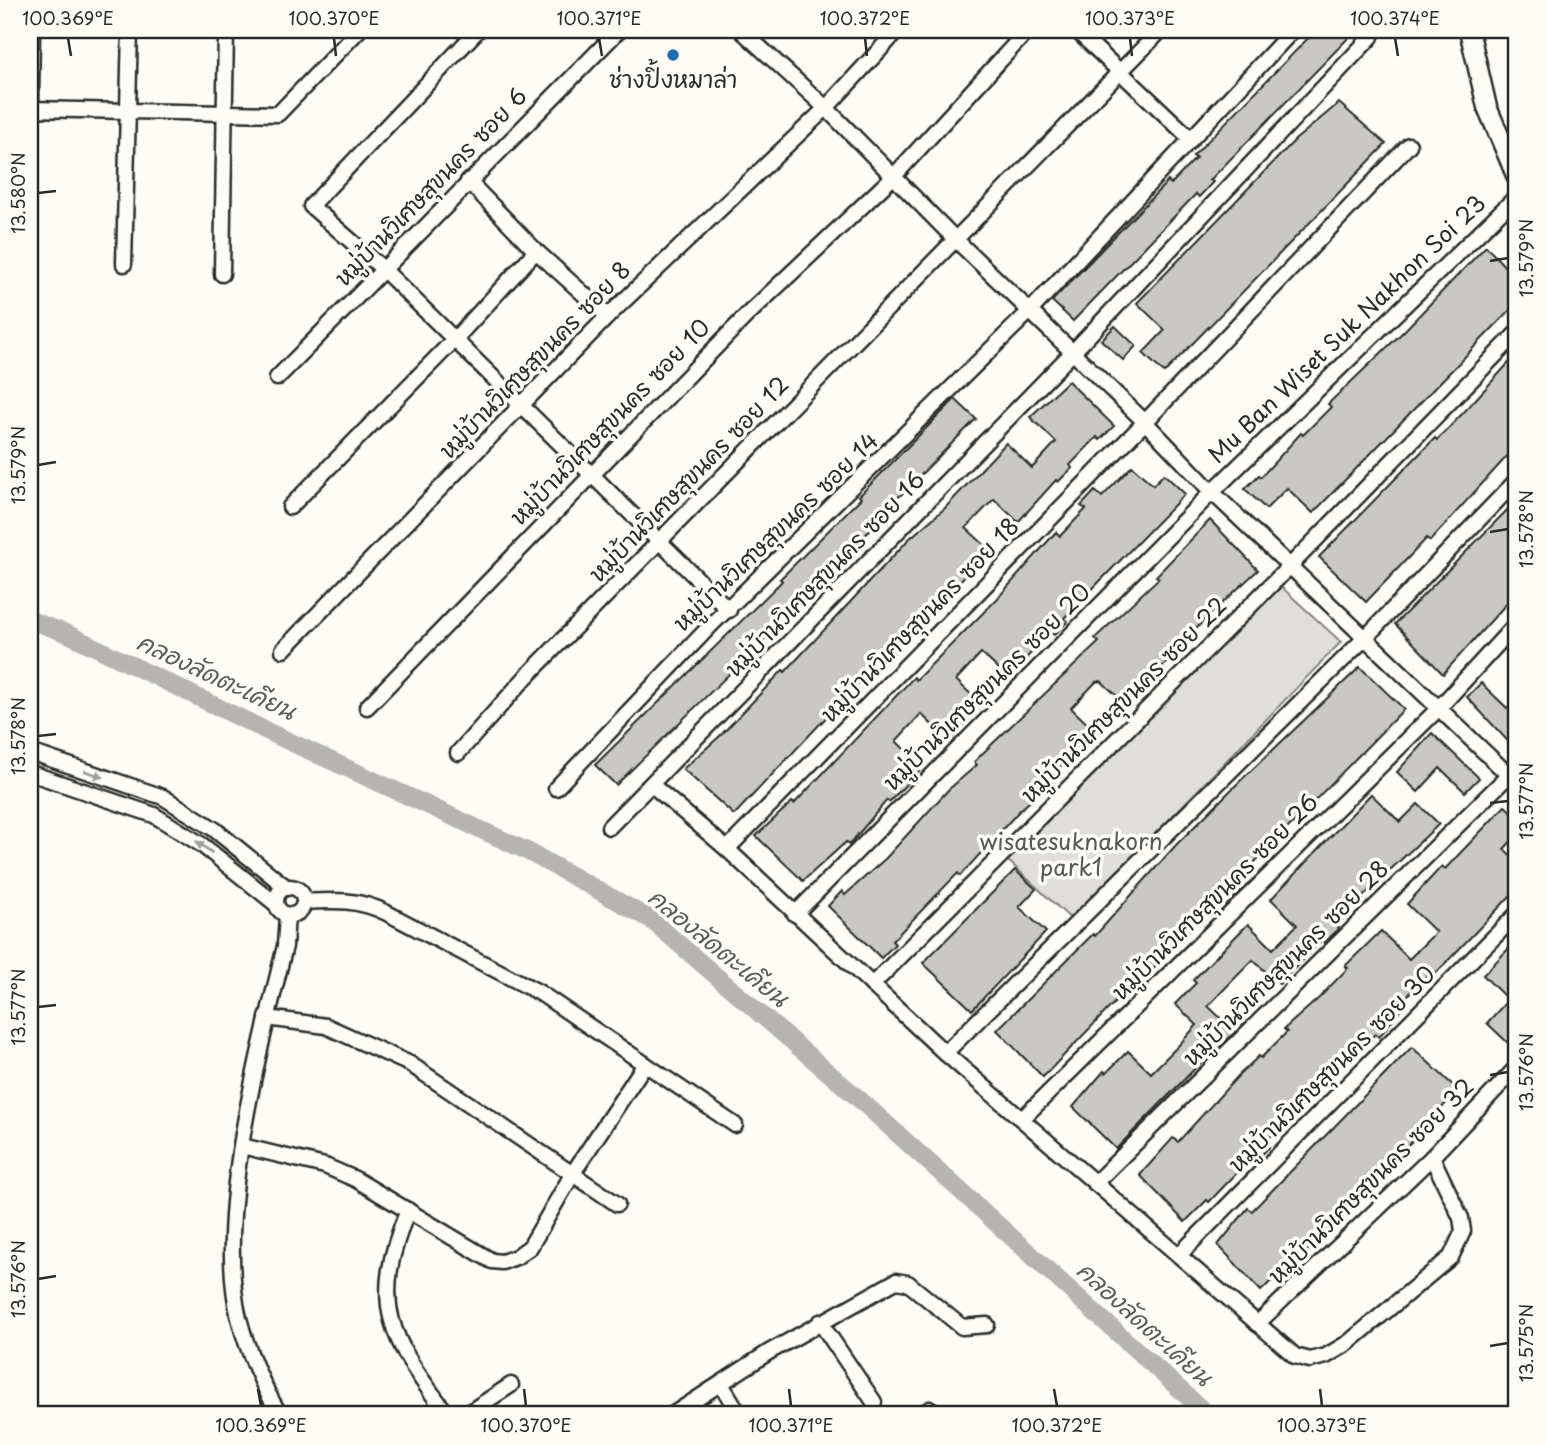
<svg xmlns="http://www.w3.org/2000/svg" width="1546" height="1445" viewBox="0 0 1546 1445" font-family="'Playpen Sans','Playpen Sans Thai',sans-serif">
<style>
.green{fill:#dfdeda;stroke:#858482;stroke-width:2}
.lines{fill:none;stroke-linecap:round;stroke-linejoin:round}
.canal{stroke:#b5b4b1;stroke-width:18}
.building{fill:#c9c8c4;stroke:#2b2b2b;stroke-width:2}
.minor-casing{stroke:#2b2b2b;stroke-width:19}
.tertiary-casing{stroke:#2b2b2b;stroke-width:23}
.minor{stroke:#fdfcf7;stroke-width:14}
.tertiary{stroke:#fdfcf7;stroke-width:18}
.oneway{fill:#9e9e9b}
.ticks{fill:none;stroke:#2b2b2b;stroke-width:2.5}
.poi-dot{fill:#1f6fb2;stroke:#fdfcf7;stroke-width:2.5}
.labels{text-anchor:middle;stroke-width:7;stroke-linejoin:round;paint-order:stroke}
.poi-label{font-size:23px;fill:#2b2b2b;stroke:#fdfcf7}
.street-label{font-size:23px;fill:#2b2b2b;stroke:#fdfcf7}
.park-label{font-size:23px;fill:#585857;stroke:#fdfcf7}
.water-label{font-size:24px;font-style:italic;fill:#5b5b5a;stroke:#fdfcf7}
.neatline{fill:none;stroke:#2b2b2b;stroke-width:2.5}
.ticks-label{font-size:18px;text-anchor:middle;fill:#2b2b2b}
</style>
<rect width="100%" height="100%" fill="#fdfcf7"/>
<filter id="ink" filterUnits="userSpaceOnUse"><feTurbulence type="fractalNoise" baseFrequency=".0143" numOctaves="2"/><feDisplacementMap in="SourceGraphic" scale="14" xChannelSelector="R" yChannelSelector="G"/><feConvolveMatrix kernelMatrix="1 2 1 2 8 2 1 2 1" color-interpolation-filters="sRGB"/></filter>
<g filter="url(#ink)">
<polygon class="green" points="1275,581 1341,642 1072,920 1004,857"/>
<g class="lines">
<polyline class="canal" points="30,620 68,634 273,734 527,851 650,919 859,1099 1208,1415"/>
</g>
<g class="building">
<polygon points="1316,30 1356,30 1210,180 1213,182 1199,197 1196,194 1073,321 1052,301 1168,181 1171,184 1196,158 1193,156"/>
<polygon points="1339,103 1386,144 1164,373 1143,353 1165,330 1137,303 1295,140"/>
<polygon points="1486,246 1516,279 1516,304 1313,513 1287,488 1266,509 1245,489 1259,475 1261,477 1301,433 1303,435 1331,407 1328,404 1403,332"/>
<polygon points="1115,326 1136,346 1123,360 1101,340"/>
<polygon points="1516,355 1516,459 1510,453 1430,541 1427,538 1366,602 1319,557 1435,438 1437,440 1464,412"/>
<polygon points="1068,381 1114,426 1100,440 1097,437 1070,465 1072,468 1058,482 1056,480 1018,522 994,499 966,528 989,549 907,639 873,674 870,671 734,815 683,769 720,736 783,670 785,672 909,539 945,508 1006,443 1032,468 1056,442 1030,417"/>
<polygon points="955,399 976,419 874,522 876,524 782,622 616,785 595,765 782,581 780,579 861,498 859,496"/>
<polygon points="1132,466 1153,485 1164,474 1185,494 1064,618 1068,621 1054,635 1050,632 1008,678 981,653 956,680 981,704 949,741 921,714 896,741 923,767 889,802 887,800 849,845 846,842 803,881 756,836 792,802 794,804 914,677 916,680 997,599 1056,532 1060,536 1086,509 1081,506 1095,491 1102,497"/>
<polygon points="1516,501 1516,543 1509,551 1516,559 1516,593 1443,674 1395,624"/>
<polygon points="1210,520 1258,570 1204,620 1128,706 1101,681 1096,682 1071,708 1099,735 1085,749 1081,745 1053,774 1057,778 1020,810 960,876 958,873 892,941 895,944 881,958 828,906 842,891 845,895 886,858 948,790 977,765 974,762 988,748 1099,642 1095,638 1159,578 1156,576"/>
<polygon points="1360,667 1404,709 1247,870 1245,867 1167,955 1147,975 1144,972 1043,1077 997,1030 1093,934 1095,936 1176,845 1236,785"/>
<polygon points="1481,683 1507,708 1516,699 1516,750 1467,697"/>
<polygon points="1432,733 1479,778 1465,792 1440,768 1418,792 1397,772"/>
<polygon points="1371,794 1400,822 1418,804 1439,824 1373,886 1336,926 1339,928 1325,943 1322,940 1279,984 1253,960 1236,977 1208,1006 1235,1032 1221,1046 1219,1044 1116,1149 1073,1107 1104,1071 1106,1073 1128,1051 1151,1073 1178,1046 1197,1025 1175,1004 1196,983 1193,980 1248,924 1273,949 1297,925 1271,899"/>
<polygon points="1505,806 1516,816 1516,836 1504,849 1516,860 1516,890 1436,973 1433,970 1406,997 1408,1000 1379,1037 1375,1034 1264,1143 1269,1147 1255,1162 1251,1158 1209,1202 1207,1200 1185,1222 1140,1175 1173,1138 1178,1142 1238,1076 1259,1056 1261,1058 1287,1032 1284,1029 1319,998 1348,968 1345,966 1381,931 1409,959 1436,932 1407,904 1442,866 1445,869"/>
<polygon points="1015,870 1036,889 1019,907 1046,932 972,1010 923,963"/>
<polygon points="1516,941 1516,1034 1508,1043 1487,1023 1508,1000 1483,975"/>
<polygon points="1412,1047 1458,1090 1361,1197 1341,1212 1304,1255 1301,1252 1261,1291 1218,1245 1248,1208 1252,1211"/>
</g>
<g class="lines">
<g class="minor-casing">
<g id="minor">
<polyline points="478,30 311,206 382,268 729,610"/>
<polyline points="741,30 826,108 955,239 1145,422 1212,492 1516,782"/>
<polyline points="1076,30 1190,138"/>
<polyline points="30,109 278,114 359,30"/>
<polyline points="30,163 32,30"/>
<polyline points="468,181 536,251 608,316"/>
<polyline points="124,264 130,30"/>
<polyline points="222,274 226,30"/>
<polyline points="277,378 619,30"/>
<polyline points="290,507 455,339 536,251"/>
<polyline points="283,650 608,316 826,108 898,30"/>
<polyline points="367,707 746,316 894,176 1028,30"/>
<polyline points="30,752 163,797 214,829 287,888"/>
<polyline points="458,753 526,677 1161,30"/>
<polyline points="30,773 154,815 202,845 276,904"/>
<polyline points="652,785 727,849 945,1053 1295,1356 1310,1360 1326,1356 1348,1343 1451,1257 1463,1231 1461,1218 1432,1157"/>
<polyline points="556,788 712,624 1031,310 1293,30"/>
<polyline points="609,827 1073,352 1371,37"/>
<polyline points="727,849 1145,422 1409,145"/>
<circle cx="290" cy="901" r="14"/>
<path d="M 304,902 C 335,900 359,899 387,913 L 540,993 L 735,1125"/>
<polyline points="795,914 1212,492 1514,199"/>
<polyline points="872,985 1290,566 1516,334"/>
<polyline points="267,1018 326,1026 410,1064 617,1204"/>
<polyline points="945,1053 1366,637 1516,481"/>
<polyline points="1022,1119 1439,708 1516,624"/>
<polyline points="242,1146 325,1166 355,1179 492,1261 502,1262 516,1257 530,1247 573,1173 645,1064"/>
<polyline points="1095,1183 1515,769"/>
<path d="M 408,1210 C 369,1305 390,1339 448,1415"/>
<polyline points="1179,1255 1516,915"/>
<polyline points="820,1322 874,1402"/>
<polyline points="1257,1324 1432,1157 1516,1068"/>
<polyline points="721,1384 740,1415"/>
<path d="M 280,1415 C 263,1387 247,1350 239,1318 C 214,1215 260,1049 285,946 L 287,915"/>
<polyline points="465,1415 511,1385"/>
<polyline points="672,1415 769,1352 896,1281 908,1283 962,1327 987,1325"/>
<polyline points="919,1415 930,1409 943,1415"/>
</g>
</g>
<g class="tertiary-casing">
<polyline id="tertiary" points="1469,30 1487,107 1516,175"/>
</g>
<use href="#minor" class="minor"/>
<use href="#tertiary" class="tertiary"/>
</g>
<defs><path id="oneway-solid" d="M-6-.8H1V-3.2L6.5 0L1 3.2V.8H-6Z" transform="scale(1.75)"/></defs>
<g class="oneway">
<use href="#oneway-solid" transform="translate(94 774) rotate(19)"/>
<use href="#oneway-solid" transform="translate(204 847) rotate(-144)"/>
</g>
</g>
<path class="ticks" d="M 68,38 L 71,56M 334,38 L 336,56M 599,38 L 602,56M 865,38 L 867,56M 1130,38 L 1132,56M 1395,38 L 1398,56M 38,193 L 56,191M 1490,261 L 1508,258M 38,465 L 56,462M 1490,532 L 1508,529M 38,736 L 56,734M 1490,803 L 1508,801M 38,1007 L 56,1005M 1490,1075 L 1508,1072M 38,1279 L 56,1276M 1490,1346 L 1508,1343M 258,1389 L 261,1406M 524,1389 L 526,1406M 789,1389 L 791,1406M 1054,1389 L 1057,1406M 1320,1389 L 1322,1406"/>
<circle class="poi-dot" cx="673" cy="55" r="7"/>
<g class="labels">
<g class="poi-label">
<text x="673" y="88">ช่างปิ้งหมาล่า</text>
</g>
<g class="street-label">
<text transform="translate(431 187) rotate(-46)" y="8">หมู่บ้านวิเศษสุขนคร ซอย 6</text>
<text transform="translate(1347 329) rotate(-44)" y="8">Mu Ban Wiset Suk Nakhon Soi 23</text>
<text transform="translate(535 360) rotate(-46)" y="8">หมู่บ้านวิเศษสุขนคร ซอย 8</text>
<text transform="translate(610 422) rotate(-46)" y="8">หมู่บ้านวิเศษสุขนคร ซอย 10</text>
<text transform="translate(689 479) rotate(-46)" y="8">หมู่บ้านวิเศษสุขนคร ซอย 12</text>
<text transform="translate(776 532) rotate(-44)" y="8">หมู่บ้านวิเศษสุขนคร ซอย 14</text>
<text transform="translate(825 574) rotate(-46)" y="8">หมู่บ้านวิเศษสุขนคร ซอย 16</text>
<text transform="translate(920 620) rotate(-46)" y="8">หมู่บ้านวิเศษสุขนคร ซอย 18</text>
<text transform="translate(987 687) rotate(-45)" y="8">หมู่บ้านวิเศษสุขนคร ซอย 20</text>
<text transform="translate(1124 700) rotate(-45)" y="8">หมู่บ้านวิเศษสุขนคร ซอย 22</text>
<text transform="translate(1215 897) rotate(-45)" y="8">หมู่บ้านวิเศษสุขนคร ซอย 26</text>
<text transform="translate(1286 963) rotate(-45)" y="8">หมู่บ้านวิเศษสุขนคร ซอย 28</text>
<text transform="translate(1332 1069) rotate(-45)" y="8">หมู่บ้านวิเศษสุขนคร ซอย 30</text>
<text transform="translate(1371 1181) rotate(-45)" y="8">หมู่บ้านวิเศษสุขนคร ซอย 32</text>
</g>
<g class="park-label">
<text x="1071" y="850">wisatesuknakorn<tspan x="1071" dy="26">park1</tspan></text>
</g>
<g class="water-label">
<text transform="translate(216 677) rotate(25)" y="8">คลองลัดตะเคียน</text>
<text transform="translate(718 948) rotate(39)" y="8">คลองลัดตะเคียน</text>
<text transform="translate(1144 1324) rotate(42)" y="8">คลองลัดตะเคียน</text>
</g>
</g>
<rect width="1546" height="1445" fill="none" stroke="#fdfcf7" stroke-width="77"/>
<rect x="38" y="38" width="1470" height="1368" class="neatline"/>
<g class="ticks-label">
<text x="68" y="25">100.369°E</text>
<text x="334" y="25">100.370°E</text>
<text x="599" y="25">100.371°E</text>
<text x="865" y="25">100.372°E</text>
<text x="1130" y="25">100.373°E</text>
<text x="1395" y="25">100.374°E</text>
<text transform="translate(19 193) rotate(-90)" y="6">13.580°N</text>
<text transform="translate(1527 258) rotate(-90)" y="6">13.579°N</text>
<text transform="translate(19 465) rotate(-90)" y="6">13.579°N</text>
<text transform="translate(1527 529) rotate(-90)" y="6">13.578°N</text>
<text transform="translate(19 736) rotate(-90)" y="6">13.578°N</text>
<text transform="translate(1527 801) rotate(-90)" y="6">13.577°N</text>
<text transform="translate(19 1007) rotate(-90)" y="6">13.577°N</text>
<text transform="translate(1527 1072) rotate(-90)" y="6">13.576°N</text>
<text transform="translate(19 1279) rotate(-90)" y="6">13.576°N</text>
<text transform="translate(1527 1343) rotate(-90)" y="6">13.575°N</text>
<text x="261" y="1432">100.369°E</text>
<text x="526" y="1432">100.370°E</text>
<text x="791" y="1432">100.371°E</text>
<text x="1057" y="1432">100.372°E</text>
<text x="1322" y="1432">100.373°E</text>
</g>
</svg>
